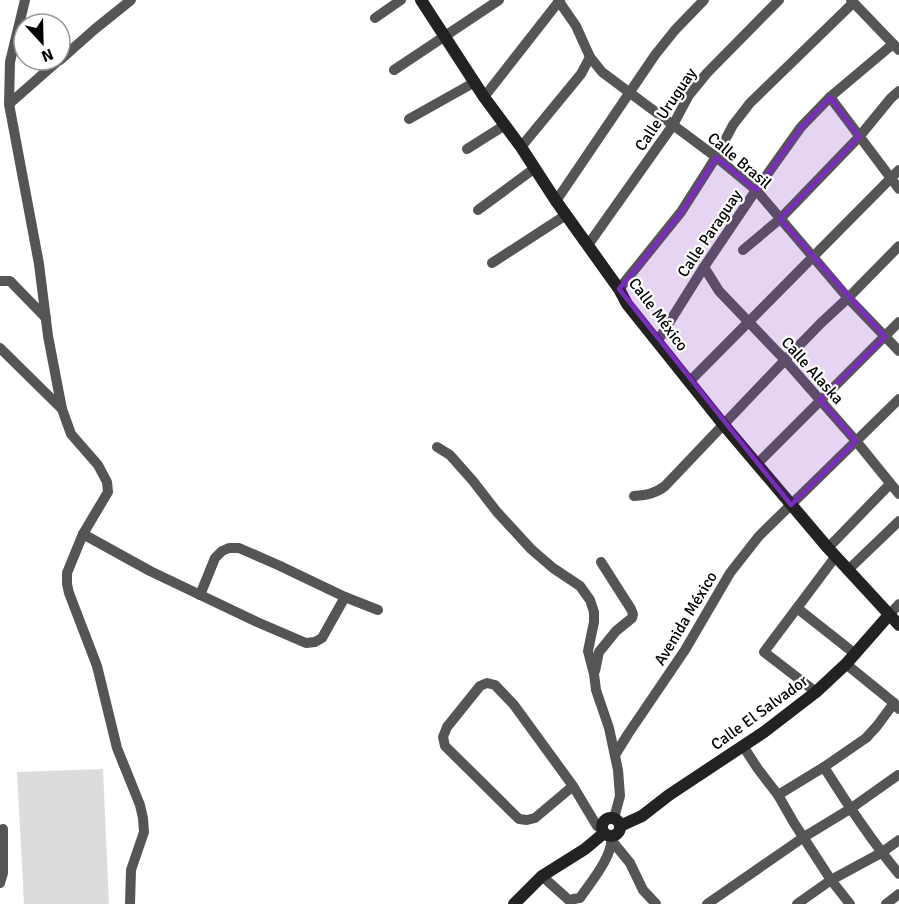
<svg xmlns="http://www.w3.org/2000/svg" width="899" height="904" viewBox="0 0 899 904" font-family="Signika,sans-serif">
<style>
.green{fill:#dcdcdc}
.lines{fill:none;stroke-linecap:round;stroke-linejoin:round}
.street{stroke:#555;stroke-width:10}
.secondary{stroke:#222;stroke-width:12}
.marked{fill:#7b2cbf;fill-opacity:0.2;stroke:#7b2cbf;stroke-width:4.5;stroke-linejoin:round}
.labels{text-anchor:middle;stroke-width:4.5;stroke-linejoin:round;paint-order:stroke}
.street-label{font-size:16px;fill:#000;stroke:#fff}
</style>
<rect width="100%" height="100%" fill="#fff"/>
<polygon class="green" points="103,769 109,904 24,904 17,772"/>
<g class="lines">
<g class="street">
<polyline points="25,0 10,62 9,104 39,264 48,336 62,409 71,434 98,465 107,482 108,492 83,534 67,573 67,584 69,593 97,666 117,748 140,805 143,818 144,832 131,870 130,904"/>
<polyline points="558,0 576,26 590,57 602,72 716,157 756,190 848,298 899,351"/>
<polyline points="851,0 899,50"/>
<polyline points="375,18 401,0"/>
<polyline points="60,60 95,29 131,0"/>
<polyline points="394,70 499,0"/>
<polyline points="484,97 560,0"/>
<polyline points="830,97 899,189"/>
<polyline points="9,104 59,60"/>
<polyline points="409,119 475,82"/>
<polyline points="521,147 581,74 590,57"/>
<polyline points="467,149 505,125"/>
<polyline points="556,201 655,55 675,30 704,0"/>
<polyline points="478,210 535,168"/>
<polyline points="588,245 673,125 689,95 707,73 779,0"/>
<polyline points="743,250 780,219 859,137 891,98 899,91"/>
<polyline points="492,263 566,215"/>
<polyline points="704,267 719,291 785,360 856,441 899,494"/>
<polyline points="0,281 10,281 46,318"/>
<polyline points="619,289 681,212 716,157 733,125 750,103 853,3"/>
<polyline points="657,342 704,267 756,190 801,127 830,97 893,44"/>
<polyline points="0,348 62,409"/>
<polyline points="690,381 899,170"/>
<polyline points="437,447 450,455 473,481 497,512 531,549 553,568 580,586 590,600 594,612 594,622 588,651 594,674 596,690 609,728 618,770 620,796 614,818"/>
<polyline points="757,464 899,322"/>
<path d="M 634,496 C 646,495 655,494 665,486 L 785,360 L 821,323 L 848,298 L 899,246"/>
<polyline points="83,534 150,571 257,622 306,643 315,642 322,638 345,597"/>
<polyline points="828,548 890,484"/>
<polyline points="848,570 899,521"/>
<polyline points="200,595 215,558 222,551 229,548 239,548 278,565 345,597 378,610"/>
<polyline points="797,608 854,653"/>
<polyline points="889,615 899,604"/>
<polyline points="846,664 894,703 899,709"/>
<polyline points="595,671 599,652 616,631 632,618 633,614 631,609 601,562"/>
<polyline points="816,692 764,652 836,556"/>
<polyline points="743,746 758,769 778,795 794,823 831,880 850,904"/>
<polyline points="615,755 628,734 685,650 730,573 759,536 899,399"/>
<path d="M 824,767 C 847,804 871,840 899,874"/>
<polyline points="573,786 535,818 527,820 519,819 445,746 443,737 447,727 480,686 487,683 495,685 514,705 573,786 597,826 602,829"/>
<polyline points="778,795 824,767 866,738 877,726 894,703"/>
<polyline points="612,841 630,863 643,890 656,904"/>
<polyline points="542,876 571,902"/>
<polyline points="0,883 3,873 3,829"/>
<path d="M 571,904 L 573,899 L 580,898 C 590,883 614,855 611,837"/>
<polyline points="707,904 804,837 850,809 898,775"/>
<polyline points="797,904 831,880 881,853 899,840"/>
<polyline points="886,904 899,894"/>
</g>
<g class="secondary">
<polyline points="421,0 484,97 521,147 556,201 619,289 627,304 723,424 828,548 899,625"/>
<circle cx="611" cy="827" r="9"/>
<polyline points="620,826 642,816 669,795 764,732 816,692 846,664 889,615"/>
<polyline points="514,904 542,876 585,849 604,833"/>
</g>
</g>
<path class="marked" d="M 830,97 L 859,137 L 780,219 L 885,337 L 820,400 L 856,441 L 791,505 L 619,289 L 681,212 L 716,157 L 756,190 L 801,127 Z"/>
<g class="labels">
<g class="street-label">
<text transform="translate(665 109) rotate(-56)" y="6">Calle Uruguay</text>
<text transform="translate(740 160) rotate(40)" y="6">Calle Brasil</text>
<text transform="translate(709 233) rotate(-56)" y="6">Calle Paraguay</text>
<text transform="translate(659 314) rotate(53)" y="6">Calle México</text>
<text transform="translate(813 370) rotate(48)" y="6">Calle Alaska</text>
<text transform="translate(685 618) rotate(-59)" y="6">Avenida México</text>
<text transform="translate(759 712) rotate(-36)" y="6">Calle El Salvador</text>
</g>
</g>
<g transform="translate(42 42) rotate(158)"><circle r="28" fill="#ffffff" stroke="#999999" stroke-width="1.5"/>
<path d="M0-4.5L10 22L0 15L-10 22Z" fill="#000000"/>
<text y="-9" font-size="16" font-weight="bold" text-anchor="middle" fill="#000000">N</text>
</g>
</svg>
